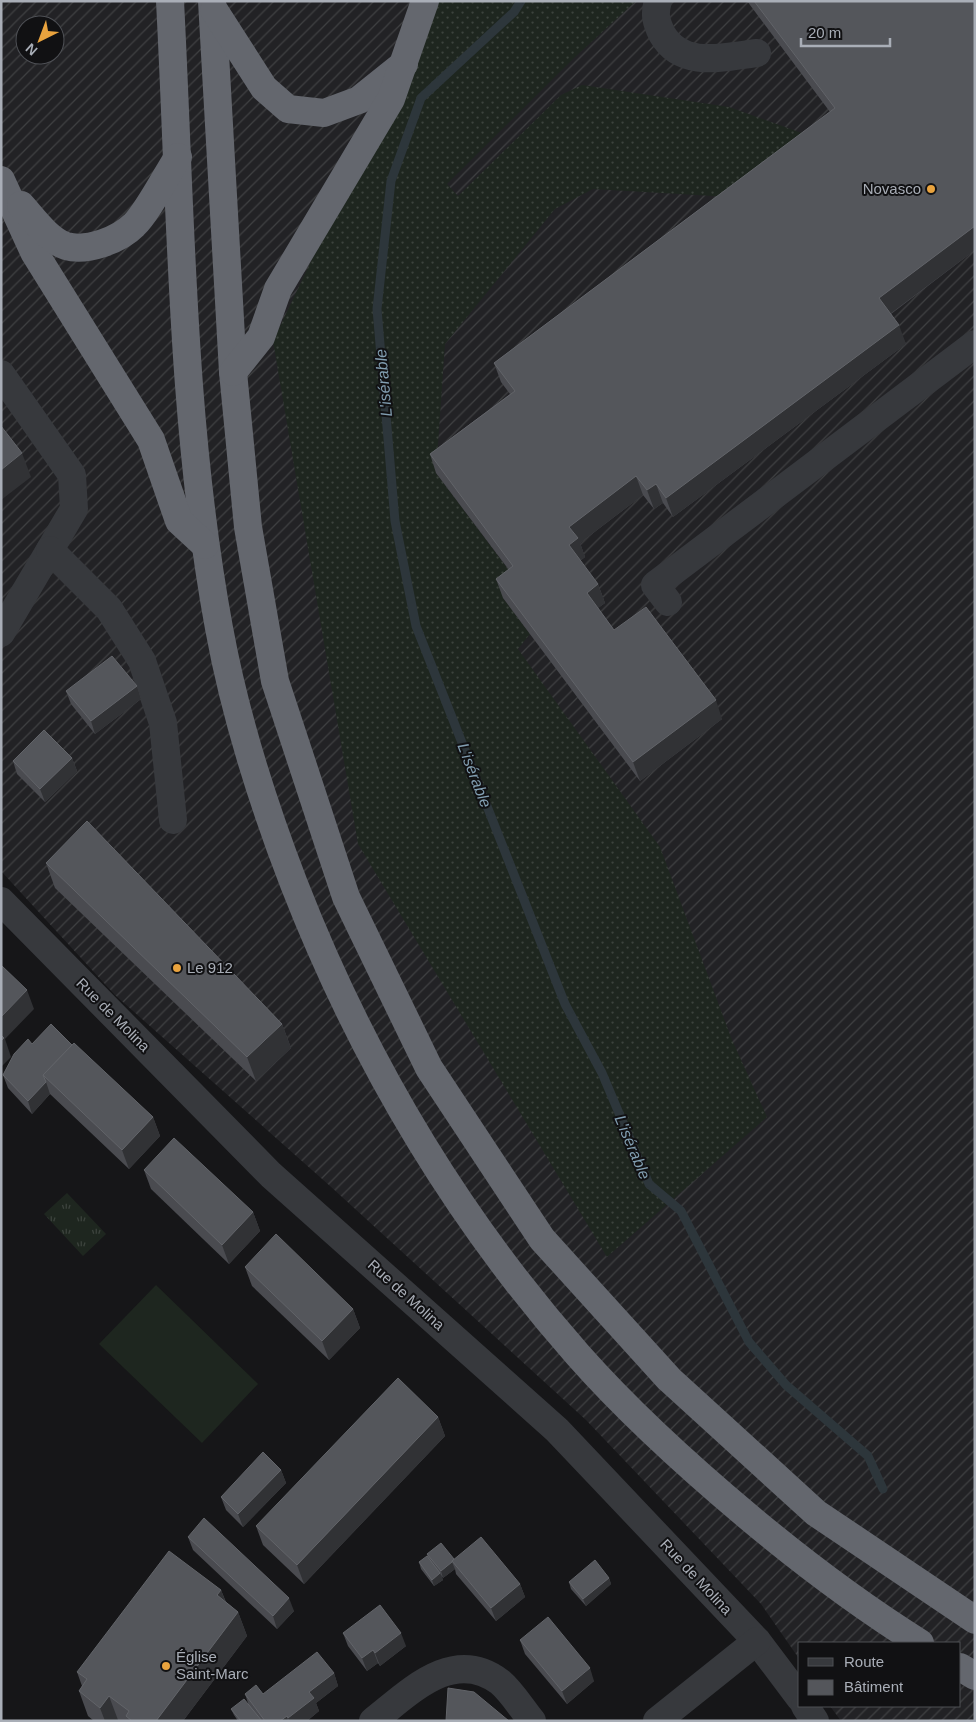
<svg xmlns="http://www.w3.org/2000/svg" width="976" height="1722" viewBox="0 0 976 1722" font-family="Helvetica,sans-serif">
<style>
.industrial{fill:url(#industrial-furrows);fill-rule:evenodd}
.grass{fill:url(#grass-dots)}
.park{fill:url(#park-tufts)}
.pitch{fill:#1e261f}
.lines{fill:none;stroke-linecap:round;stroke-linejoin:round}
.stream{stroke:#2d363b;stroke-width:9}
.minor{stroke:#37393d;stroke-width:28}
.highway{stroke:#64676e;stroke-width:28}
.wall{fill:#4a4b50}
.shaded-wall{fill:#313235}
.building{fill:#54565b;stroke:#626469}
.poi-dot{fill:#e9a33e;stroke:#111113;stroke-width:2}
.labels{text-anchor:middle;stroke-width:4;stroke-linejoin:round;paint-order:stroke}
.poi-label{font-size:15px;fill:#a9aeb7;stroke:#111113;text-anchor:start}
.street-label{font-size:15px;fill:#a9aeb7;stroke:#111113}
.water-label{font-size:16px;font-style:italic;fill:#829eb1;stroke:#111113}
</style>
<defs>
<pattern id="industrial-furrows" width="10" height="10" patternUnits="userSpaceOnUse" patternTransform="scale(1.25)"><rect width="10" height="10" fill="#222225"/><path d="M-1 1l2-2M0 10L10 0M9 11l2-2" fill="none" stroke="#3f4042"/></pattern>
<pattern id="grass-dots" width="8" height="8" patternUnits="userSpaceOnUse" patternTransform="scale(1.25)"><rect width="8" height="8" fill="#1e261f"/><path d="M2 2h.1M6 6h.1" fill="none" stroke="#3c433d" stroke-width="1.8" stroke-linecap="round"/></pattern>
<pattern id="park-tufts" width="24" height="20" patternUnits="userSpaceOnUse" patternTransform="scale(1.25)"><rect width="24" height="20" fill="#1e261f"/><path d="M3 7l-1-3M5 7V3M7 7l1-3M15 17l-1-3M17 17v-4M19 17l1-3" fill="none" stroke="#3c433d"/></pattern>
</defs>
<rect width="100%" height="100%" fill="#161618"/>
<path class="industrial" d="M 1,1 L 975,1 L 975,1721 L 841,1721 L 830,1706 L 960,1706 L 960,1643 L 800,1643 L 800,1660 L 761,1604 L 586,1420 L 330,1186 L 115,995 L 1,871 ZM 25,25 L 55,25 L 55,55 L 25,55 Z"/>
<polygon class="grass" points="435,1 636,1 574,58 447,184 458,196 561,95 582,85 729,107 824,141 748,198 593,189 555,209 445,344 436,473 520,585 503,598 530,634 518,649 660,847 732,1040 767,1117 607,1257 358,844 273,341"/>
<polygon class="park" points="67,1193 106,1234 83,1256 44,1214"/>
<polygon class="pitch" points="156,1285 258,1384 202,1443 99,1344"/>
<g class="lines">
<polyline class="stream" points="521,1 514,12 421,98 391,181 377,309 395,521 416,626 565,1004 602,1073 649,1184 681,1211 749,1342 786,1385 868,1456 883,1489"/>
<g class="minor">
<path d="M 658,1 C 654,14 656,22 662,34 C 682,69 724,57 757,53"/>
<polyline points="1,374 72,475 74,509 1,633"/>
<polyline points="50,550 109,609 142,661 163,723 173,820"/>
<polyline points="668,602 655,585 975,344"/>
<polyline points="1,901 271,1175 557,1430 757,1641 800,1698"/>
<polyline points="805,1706 815,1721"/>
<path d="M 373,1721 C 409,1693 453,1646 500,1682 C 512,1692 522,1709 532,1721"/>
<polyline points="657,1721 757,1641"/>
</g>
<g class="highway">
<path d="M 170,1 C 181,210 181,422 219,628 C 235,716 262,801 294,884 C 361,1056 456,1217 578,1355 C 631,1415 690,1468 751,1519 C 805,1564 861,1606 920,1643"/>
<polyline points="212,1 233,372 248,527 275,681 346,897 429,1068 542,1239 669,1379 816,1513 975,1620"/>
<polyline points="214,10 264,88 288,109 324,113 359,100 404,64"/>
<polyline points="1,180 34,252 151,440 179,521 205,545"/>
<path d="M 21,205 C 33,218 48,240 66,246 C 87,252 119,240 134,225 C 147,213 167,174 178,157"/>
<polyline points="233,372 261,337 278,289 391,99 425,1"/>
<polyline points="960,1667 975,1676"/>
</g>
</g>
<g class="wall">
<polygon points="747,1 975,1 975,250 891,314 906,344 673,517 663,503 654,509 643,495 580,543 585,557 580,561 598,584 605,603 598,608 614,630 722,719 640,781 503,598 496,579 509,570 436,473 430,454 510,394 501,382 494,363 830,112"/>
<polygon points="137,686 141,699 95,734 71,704 66,691"/>
<polygon points="72,758 77,771 45,802 17,774 13,761"/>
<polygon points="46,863 282,1024 291,1048 256,1081 55,888"/>
<polygon points="32,1044 72,1045 153,1117 160,1136 129,1169 50,1094 32,1114 8,1088 3,1075"/>
<polygon points="144,1170 253,1212 260,1231 229,1264 151,1189"/>
<polygon points="245,1267 353,1309 360,1328 329,1360 252,1286"/>
<polygon points="438,1417 445,1436 304,1584 263,1545 256,1526"/>
<polygon points="281,1470 286,1483 243,1527 226,1510 221,1497"/>
<polygon points="188,1537 294,1611 277,1629 193,1550"/>
<polygon points="427,1554 454,1559 520,1584 525,1597 496,1621 456,1574 455,1569 443,1578 441,1575 443,1580 434,1586 421,1569 419,1562 428,1558"/>
<polygon points="609,1578 611,1584 586,1606 571,1589 569,1582"/>
<polygon points="221,1590 226,1602 238,1612 247,1636 183,1721 94,1721 88,1716 79,1691 82,1686 77,1672"/>
<polygon points="343,1633 406,1646 380,1666 378,1663 367,1671 348,1646"/>
<polygon points="520,1640 594,1681 567,1704 525,1654"/>
<polygon points="334,1673 338,1686 316,1703 319,1711 307,1721 238,1721 234,1715 231,1709 249,1706 245,1694 263,1694"/>
</g>
<g class="shaded-wall">
<polygon points="975,226 975,250 886,317 879,298"/>
<polygon points="899,325 906,344 673,517 666,498"/>
<polygon points="22,453 31,477 1,500 1,470"/>
<polygon points="636,476 643,495 580,543 585,557 576,564 569,545 569,527"/>
<polygon points="656,484 663,503 654,509 647,490"/>
<polygon points="598,584 605,603 593,612 587,593"/>
<polygon points="137,686 141,699 95,734 91,721"/>
<polygon points="716,700 722,719 640,781 633,762"/>
<polygon points="72,758 77,771 45,802 40,789"/>
<polygon points="27,990 34,1009 5,1039 11,1057 1,1067 1,1017"/>
<polygon points="282,1024 291,1048 256,1081 247,1057"/>
<polygon points="46,1082 50,1094 32,1114 28,1101"/>
<polygon points="153,1117 160,1136 129,1169 122,1150"/>
<polygon points="253,1212 260,1231 229,1264 222,1245"/>
<polygon points="353,1309 360,1328 329,1360 322,1341"/>
<polygon points="438,1417 445,1436 304,1584 297,1565"/>
<polygon points="281,1470 286,1483 243,1527 238,1514"/>
<polygon points="452,1562 455,1569 443,1578 441,1571"/>
<polygon points="440,1573 443,1580 434,1586 432,1580"/>
<polygon points="609,1578 611,1584 586,1606 583,1599"/>
<polygon points="520,1584 525,1597 496,1621 491,1608"/>
<polygon points="221,1590 230,1614 217,1595"/>
<polygon points="289,1598 294,1611 277,1629 273,1616"/>
<polygon points="238,1612 247,1636 183,1721 156,1721"/>
<polygon points="401,1633 406,1646 380,1666 375,1653"/>
<polygon points="373,1650 378,1663 367,1671 362,1658"/>
<polygon points="590,1668 594,1681 567,1704 562,1691"/>
<polygon points="334,1673 338,1686 316,1703 319,1711 307,1721 289,1721 288,1718 309,1692"/>
<polygon points="109,1696 118,1720 117,1721 105,1721 100,1708"/>
<polygon points="287,1716 288,1721 280,1721"/>
</g>
<g class="building">
<polygon points="754,1 975,1 975,226 879,298 899,325 666,498 656,484 647,490 636,476 569,527 578,538 569,545 598,584 587,593 614,630 646,607 716,700 633,762 496,579 513,566 430,454 515,391 494,363 835,108"/>
<polygon points="1,426 22,453 1,470"/>
<polygon points="112,656 137,686 91,721 66,691"/>
<polygon points="44,730 72,758 40,789 13,761"/>
<polygon points="87,821 282,1024 247,1057 46,863"/>
<polygon points="1,965 27,990 1,1017"/>
<polygon points="51,1024 72,1045 43,1075 46,1082 28,1101 3,1075 14,1054 28,1039 32,1044"/>
<polygon points="1,1035 4,1038 1,1041"/>
<polygon points="74,1043 153,1117 122,1150 43,1075"/>
<polygon points="174,1138 253,1212 222,1245 144,1170"/>
<polygon points="276,1234 353,1309 322,1341 245,1267"/>
<polygon points="398,1378 438,1417 297,1565 256,1526"/>
<polygon points="263,1452 281,1470 238,1514 221,1497"/>
<polygon points="204,1518 289,1598 273,1616 188,1537"/>
<polygon points="481,1537 520,1584 491,1608 452,1561"/>
<polygon points="441,1543 454,1559 452,1561 452,1562 441,1571 427,1554"/>
<polygon points="169,1551 221,1590 217,1595 238,1612 156,1721 132,1721 126,1716 129,1711 109,1696 100,1708 79,1691 87,1679 77,1672"/>
<polygon points="427,1556 440,1573 432,1580 419,1562"/>
<polygon points="595,1560 609,1578 583,1599 569,1582"/>
<polygon points="380,1605 401,1633 375,1653 373,1650 362,1658 343,1633"/>
<polygon points="548,1617 590,1668 562,1691 520,1640"/>
<polygon points="317,1652 334,1673 309,1692 314,1698 288,1718 287,1716 280,1721 265,1721 245,1694 256,1685 263,1694"/>
<polygon points="448,1688 474,1692 509,1721 446,1721"/>
<polygon points="244,1699 262,1721 241,1721 231,1709"/>
</g>
<g class="poi-dot">
<circle cx="931" cy="189" r="5"/>
<circle cx="177" cy="968" r="5"/>
<circle cx="166" cy="1666" r="5"/>
</g>
<g class="labels">
<g class="poi-label">
<text x="921" y="194" text-anchor="end">Novasco</text>
<text x="187" y="973">Le 912</text>
<text x="176" y="1662">Église<tspan x="176" dy="17">Saint-Marc</tspan></text>
</g>
<g class="street-label">
<text transform="translate(113 1015) rotate(45)" y="5">Rue de Molina</text>
<text transform="translate(406 1295) rotate(42)" y="5">Rue de Molina</text>
<text transform="translate(696 1577) rotate(47)" y="5">Rue de Molina</text>
</g>
<g class="water-label">
<text transform="translate(383 383) rotate(-95)" y="6">L'isérable</text>
<text transform="translate(475 775) rotate(69)" y="6">L'isérable</text>
<text transform="translate(633 1147) rotate(67)" y="6">L'isérable</text>
</g>
</g>
<rect width="976" height="1722" fill="none" stroke="#a9aeb7" stroke-width="5"/>
<rect x="798" y="1642" width="162" height="65" fill="#111113" stroke="#4e5055"/>
<rect x="808" y="1658" width="25" height="8" fill="#37393d" stroke="#4e5055"/>
<text x="844" y="1667" font-size="15" fill="#a9aeb7">Route</text>
<rect x="808" y="1680" width="25" height="15" fill="#54565b" stroke="#4e5055"/>
<text x="844" y="1692" font-size="15" fill="#a9aeb7">Bâtiment</text>
<g transform="translate(40 40) rotate(222)"><circle r="24" fill="#111113" stroke="#4e5055"/>
<path d="M0-4L9 19L0 12L-9 19Z" fill="#e9a33e"/>
<text y="-8" font-size="14" font-weight="bold" text-anchor="middle" fill="#a9aeb7">N</text>
</g>
<path d="M801 38v8h89v-8" fill="none" stroke="#a9aeb7" stroke-width="2.5"/>
<text x="808" y="38" font-size="15" fill="#a9aeb7" stroke="#111113" stroke-width="4" paint-order="stroke">20 m</text>
</svg>
